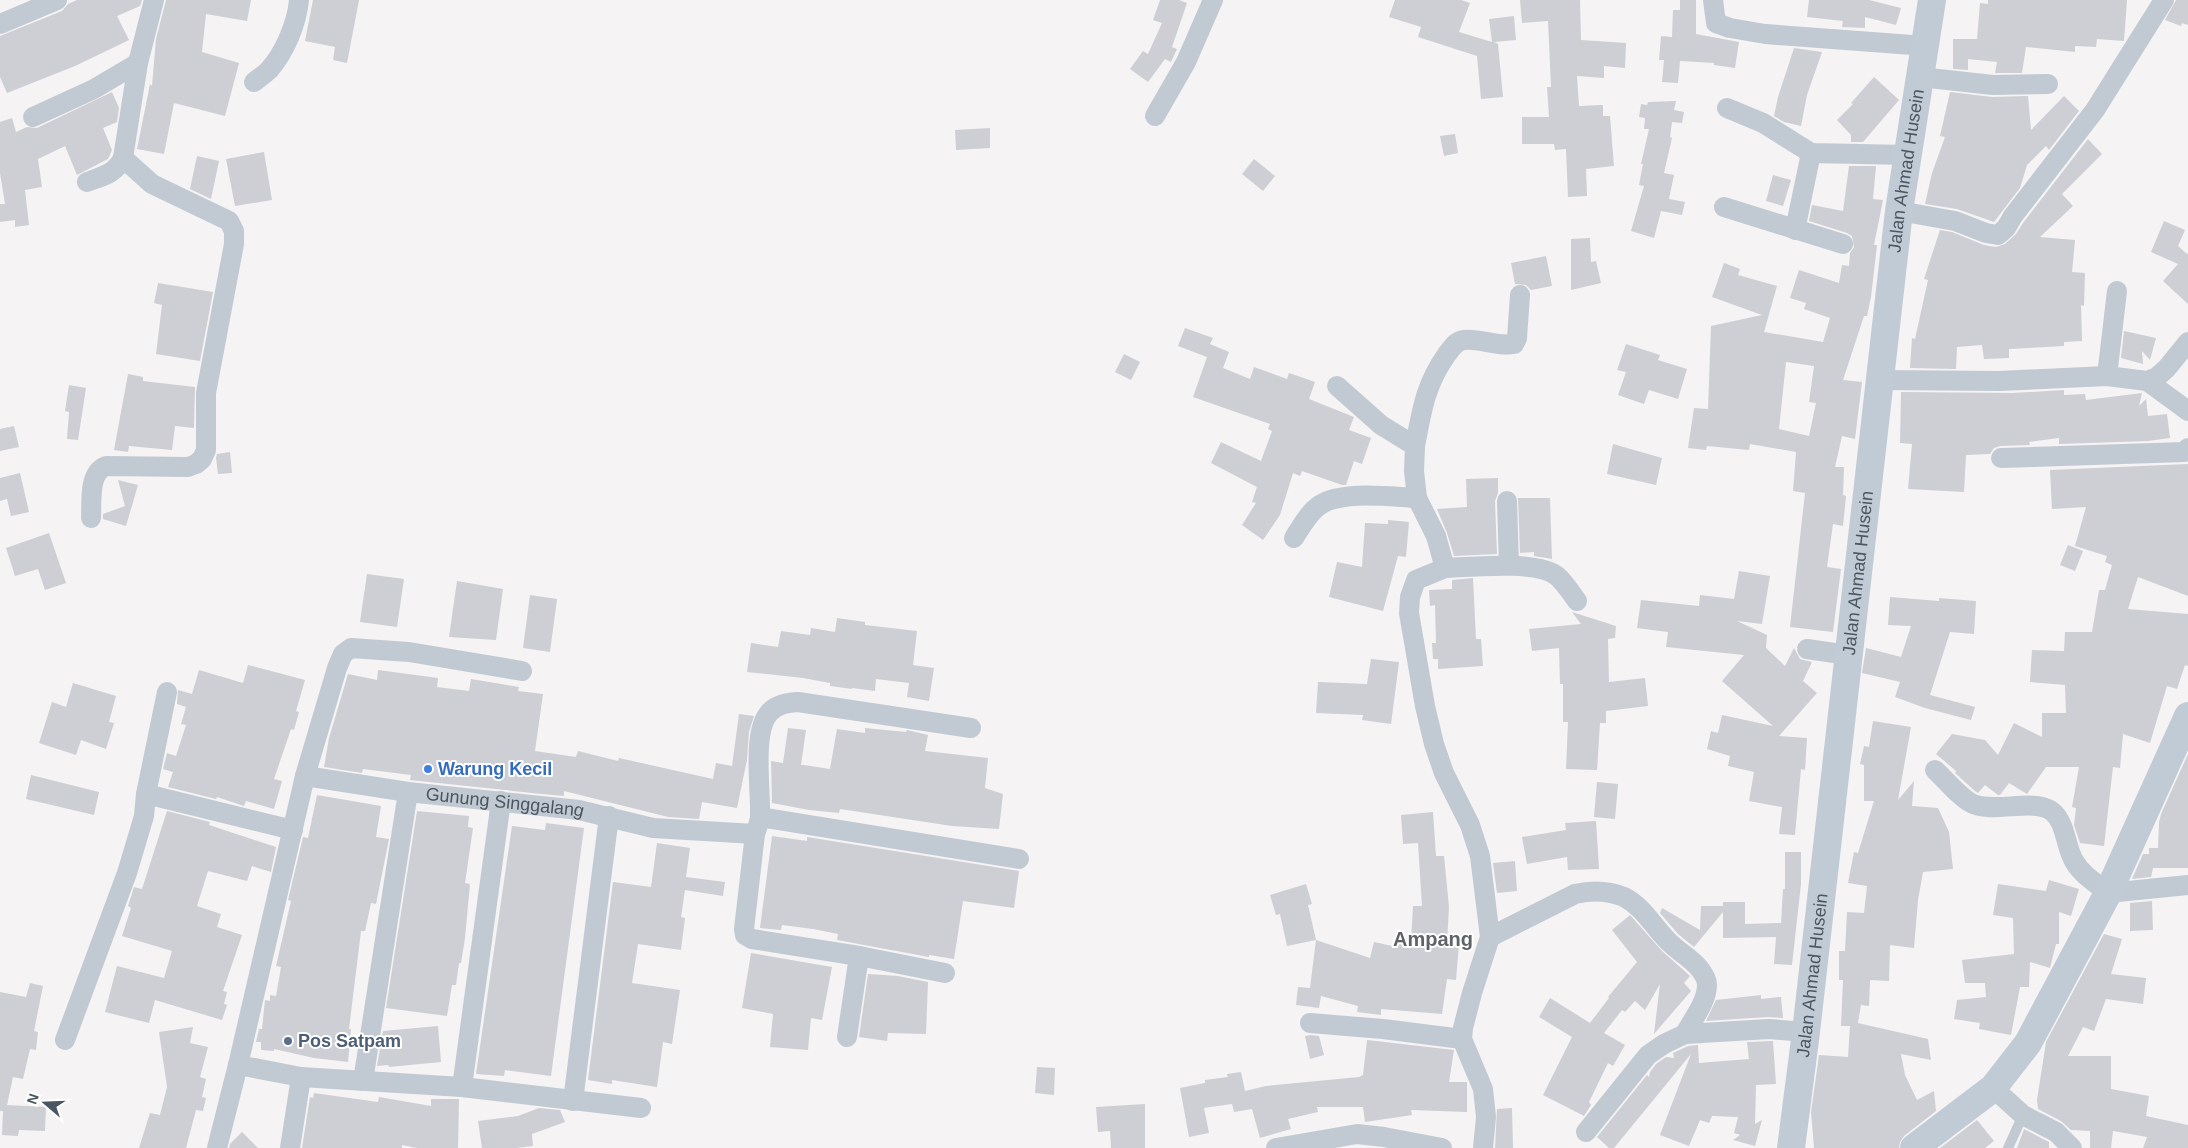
<svg xmlns="http://www.w3.org/2000/svg" width="2188" height="1148" viewBox="0 0 2188 1148" font-family="Helvetica,sans-serif">
<style>
.building{fill:#cdcfd5;fill-rule:evenodd}
.lines{fill:none;stroke-linecap:round;stroke-linejoin:round}
.lane{stroke:#c1cad2;stroke-width:10}
.street{stroke:#c1cad2;stroke-width:20}
.secondary{stroke:#c1cbd6;stroke-width:28}
.shop-dot{fill:#3f7fe0;stroke:#fff;stroke-width:2}
.service-dot{fill:#5c6f8a;stroke:#fff;stroke-width:2}
.labels{text-anchor:middle;stroke-width:4;stroke-linejoin:round;paint-order:stroke}
.street-label{font-size:18px;fill:#4a5661;stroke:#fff}
.shop-label{font-size:18px;font-weight:bold;fill:#366cbe;stroke:#fff;text-anchor:start}
.service-label{font-size:18px;font-weight:bold;fill:#4e5e75;stroke:#fff;text-anchor:start}
.quarter-label{font-size:20px;font-weight:bold;fill:#5f6368;stroke:#fff}
</style>
<rect width="100%" height="100%" fill="#f5f3f3"/>
<g class="building">
<polygon points="77,0 142,0 140,6 117,16 129,40 75,66 7,93 0,77 0,36 62,11 68,4"/>
<polygon points="166,0 251,0 247,21 206,14 202,52 239,63 225,116 174,103 164,154 137,149 150,84 152,86 156,39"/>
<polygon points="313,0 359,0 347,63 333,60 335,47 305,41"/>
<polygon points="1160,0 1179,0 1187,3 1172,47 1177,49 1171,62 1165,59 1148,82 1130,69 1143,51 1148,54 1162,23 1153,20"/>
<polygon points="1395,0 1461,0 1470,3 1459,32 1492,42 1489,19 1514,16 1516,40 1494,42 1498,44 1503,97 1481,99 1477,56 1418,37 1421,27 1389,17"/>
<polygon points="1520,0 1580,0 1581,40 1626,43 1625,68 1604,66 1604,78 1577,76 1579,106 1603,105 1603,116 1610,116 1614,166 1586,169 1587,196 1568,197 1566,149 1555,150 1554,144 1522,144 1522,117 1549,117 1547,87 1551,87 1548,21 1522,23"/>
<polygon points="1680,0 1696,0 1696,34 1739,42 1735,68 1714,65 1714,63 1680,61 1678,83 1662,82 1664,60 1659,60 1661,36 1672,37 1673,10 1680,10"/>
<polygon points="1809,0 1869,0 1901,8 1896,25 1865,17 1865,28 1842,27 1843,21 1807,17"/>
<polygon points="1988,0 2127,0 2124,41 2097,39 2096,47 2075,46 2075,52 2026,47 2022,73 1995,73 1997,62 1968,59 1968,70 1953,69 1953,39 1977,39 1980,3 1988,4"/>
<polygon points="2176,0 2188,0 2188,25 2182,23 2181,26 2165,20"/>
<polygon points="1794,48 1822,52 1807,95 1801,126 1784,122 1774,116 1778,97"/>
<polygon points="1874,77 1899,100 1863,142 1865,142 1851,142 1851,135 1837,120 1853,104 1851,103"/>
<polygon points="112,92 119,108 117,122 103,128 112,150 108,159 77,175 65,146 38,159 42,187 25,190 29,225 15,227 15,220 0,222 0,204 5,204 0,173 0,122 12,118 16,132 27,127 37,128"/>
<polygon points="1950,92 1992,97 2028,96 2031,130 2064,96 2079,111 2049,150 2046,146 2027,165 2020,188 1994,222 1957,209 1925,204 1932,173 1945,137 1940,136"/>
<polygon points="1676,101 1674,110 1684,112 1682,123 1672,122 1670,137 1672,138 1664,173 1674,175 1669,199 1685,202 1682,215 1661,211 1654,238 1631,231 1644,186 1639,185 1643,164 1641,164 1649,129 1644,129 1645,118 1639,117 1641,104 1647,105 1648,102"/>
<polygon points="990,128 990,148 956,150 955,130"/>
<polygon points="1455,134 1458,153 1444,156 1440,136"/>
<polygon points="2088,139 2102,154 2062,194 2073,206 2040,237 2075,240 2072,272 2085,273 2084,306 2081,305 2082,341 2064,342 2064,346 2009,349 2009,358 1984,359 1982,345 1957,347 1956,369 1910,368 1912,338 1915,339 1928,280 1924,279 1940,230 1952,232 1984,245 1996,247 2005,244 2016,234 2023,223"/>
<polygon points="264,152 272,200 235,206 226,159"/>
<polygon points="197,156 219,161 211,199 190,189"/>
<polygon points="1254,159 1275,176 1263,191 1242,174"/>
<path d="M 1849,166 L 1876,166 L 1873,199 L 1883,200 L 1874,245 L 1877,245 L 1871,297 L 1867,316 L 1864,316 L 1843,380 L 1862,382 L 1855,439 L 1842,436 L 1835,467 L 1844,467 L 1843,495 L 1846,496 L 1843,526 L 1833,524 L 1827,567 L 1841,569 L 1833,632 L 1790,627 L 1805,493 L 1793,491 L 1796,452 L 1750,444 L 1749,450 L 1707,446 L 1706,450 L 1688,448 L 1694,408 L 1708,409 L 1711,326 L 1762,315 L 1712,297 L 1724,263 L 1740,269 L 1738,275 L 1777,286 L 1764,332 L 1823,342 L 1830,318 L 1804,309 L 1806,303 L 1790,298 L 1799,270 L 1839,283 L 1842,265 L 1849,266 L 1850,253 L 1854,247 L 1852,236 L 1847,233 L 1809,221 L 1812,205 L 1843,211 ZM 1786,362 L 1814,366 L 1809,402 L 1816,403 L 1809,436 L 1779,429 Z"/>
<polygon points="1773,175 1791,180 1783,206 1766,201"/>
<polygon points="2164,221 2185,230 2178,246 2187,254 2188,253 2188,304 2163,281 2178,264 2151,252"/>
<polygon points="1590,238 1591,262 1596,261 1601,283 1571,290 1571,239"/>
<polygon points="1546,256 1552,286 1531,290 1526,285 1515,284 1511,263"/>
<polygon points="158,283 213,292 200,361 156,354 162,305 154,303"/>
<polygon points="1185,328 1213,338 1210,344 1229,352 1223,368 1250,379 1254,367 1287,379 1289,373 1315,382 1309,399 1354,417 1349,430 1371,438 1362,464 1354,461 1346,485 1342,485 1302,471 1300,476 1293,473 1280,515 1263,540 1242,525 1256,503 1252,502 1257,487 1211,463 1221,442 1261,461 1272,431 1268,429 1270,424 1193,397 1207,357 1178,346"/>
<polygon points="2124,331 2156,338 2150,360 2142,351 2143,364 2121,358"/>
<polygon points="1626,344 1660,355 1658,360 1687,369 1678,399 1649,390 1644,404 1618,395 1626,372 1617,370"/>
<polygon points="1124,354 1140,362 1131,380 1115,372"/>
<polygon points="128,374 143,377 143,381 195,387 194,428 175,426 172,450 129,446 128,452 114,450"/>
<polygon points="69,385 86,388 78,440 67,439 69,412 65,411"/>
<polygon points="2064,390 2064,395 2085,394 2086,400 2142,393 2139,406 2146,399 2148,416 2167,414 2170,438 2148,441 2059,444 2059,438 2029,442 2030,445 2000,446 1994,448 1990,454 1966,455 1964,492 1908,489 1912,444 1900,443 1901,392 2013,393"/>
<polygon points="14,426 19,447 0,451 0,429"/>
<polygon points="1613,444 1662,458 1656,485 1607,474"/>
<polygon points="230,452 232,473 218,474 216,458 217,454"/>
<polygon points="2188,464 2188,596 2138,577 2128,609 2188,614 2188,666 2185,665 2177,689 2167,686 2150,743 2123,734 2120,768 2113,767 2104,846 2080,843 2074,825 2076,808 2072,807 2079,767 2046,767 2027,794 2009,783 2000,795 1998,795 1985,785 1978,793 1975,791 1955,773 1956,771 1936,754 1952,734 1985,740 1998,755 2014,723 2042,737 2042,713 2066,713 2065,685 2030,682 2032,650 2064,651 2065,632 2092,632 2099,590 2105,590 2112,565 2105,562 2107,556 2075,546 2086,507 2052,509 2050,470"/>
<polygon points="20,473 29,512 11,516 7,499 0,501 0,478"/>
<polygon points="1498,478 1498,493 1495,501 1497,554 1454,556 1447,533 1437,509 1467,507 1466,479"/>
<polygon points="118,480 138,485 126,526 103,519 103,514 125,506"/>
<polygon points="1518,498 1550,498 1552,559 1534,556 1534,552 1520,553"/>
<polygon points="1388,520 1409,522 1406,557 1398,556 1383,611 1329,597 1337,562 1362,567 1365,523 1388,524"/>
<polygon points="49,533 66,583 45,590 38,569 15,576 6,548"/>
<polygon points="2068,545 2083,551 2075,571 2060,565"/>
<polygon points="1739,571 1770,576 1762,624 1737,621 1767,635 1766,648 1785,666 1794,648 1800,659 1812,662 1803,681 1817,693 1779,736 1807,738 1805,770 1801,769 1795,835 1779,834 1782,807 1749,801 1754,772 1728,766 1730,756 1707,749 1711,731 1718,733 1722,715 1773,726 1722,681 1744,655 1666,647 1668,632 1637,628 1641,600 1699,606 1700,595 1734,599"/>
<polygon points="367,574 404,579 397,627 360,622"/>
<polygon points="1473,578 1476,639 1481,639 1483,666 1438,669 1438,659 1433,659 1432,643 1436,643 1435,605 1430,606 1429,590 1452,589 1452,580"/>
<polygon points="457,581 503,589 496,640 449,637"/>
<polygon points="530,595 557,599 550,652 523,648"/>
<polygon points="1890,597 1939,601 1939,598 1976,601 1974,634 1950,632 1930,695 1975,707 1971,720 1925,708 1895,697 1900,682 1862,673 1866,648 1901,657 1911,626 1888,625"/>
<polygon points="1572,612 1616,626 1615,638 1608,639 1609,682 1645,678 1648,706 1606,711 1606,723 1600,723 1597,770 1566,769 1568,722 1563,722 1563,684 1560,684 1559,648 1532,651 1529,629 1581,624"/>
<polygon points="837,618 865,622 865,625 917,631 913,665 934,668 929,701 907,697 909,683 876,679 875,691 852,688 852,689 830,686 830,683 803,678 747,672 751,643 778,647 781,631 810,635 811,628 835,632"/>
<polygon points="1371,659 1399,662 1391,724 1362,720 1363,715 1316,713 1318,682 1367,684"/>
<polygon points="248,665 305,680 296,711 299,712 294,730 291,729 274,779 282,781 274,809 246,801 244,806 217,797 216,799 168,787 173,772 163,769 167,753 176,756 186,725 181,724 186,707 177,704 178,690 192,694 199,670 243,683"/>
<polygon points="378,670 438,678 437,687 469,691 471,679 519,687 518,691 543,694 535,751 576,757 578,751 618,761 619,758 713,779 716,763 732,766 739,714 754,716 749,732 747,760 737,808 702,802 699,819 668,817 564,791 564,796 542,794 410,780 411,775 363,769 362,773 324,767 329,738 348,674 377,680"/>
<polygon points="73,683 116,696 109,722 114,723 106,749 81,740 76,755 39,743 52,702 66,707"/>
<polygon points="1873,721 1911,727 1898,800 1914,781 1912,806 1938,808 1949,832 1953,869 1923,872 1918,900 1914,948 1890,945 1889,981 1870,980 1869,1006 1861,1005 1858,1023 1928,1039 1931,1060 1901,1054 1905,1075 1917,1100 1934,1091 1936,1111 1904,1136 1900,1142 1899,1148 1814,1148 1811,1112 1819,1055 1848,1057 1850,1026 1841,1026 1843,980 1839,980 1839,951 1845,951 1847,912 1864,913 1867,886 1848,883 1854,852 1858,853 1874,801 1864,801 1864,765 1860,764 1864,746 1869,747"/>
<polygon points="788,728 806,730 801,765 804,765 830,769 837,729 865,733 865,728 906,732 907,730 928,735 925,751 988,758 985,788 1003,794 999,829 952,826 840,809 839,813 809,810 772,803 771,761 783,763"/>
<polygon points="2188,754 2188,868 2153,868 2151,877 2132,879 2143,854 2149,854 2149,848 2158,848 2159,822 2161,814"/>
<polygon points="31,775 99,792 94,815 26,799"/>
<polygon points="1597,782 1618,784 1615,819 1594,817"/>
<polygon points="317,795 381,806 376,837 389,839 376,904 371,903 365,931 361,931 349,1029 351,1029 348,1062 314,1058 274,1049 274,1051 261,1050 261,1042 256,1042 259,1029 262,1029 265,1000 270,1001 270,995 276,996 281,967 276,966 291,901 288,900 303,837 308,838"/>
<polygon points="167,811 210,822 209,825 276,847 271,872 252,866 247,881 208,871 197,906 221,914 217,927 242,935 223,991 227,992 224,1004 227,1005 222,1020 155,1000 149,1023 105,1012 117,966 164,978 172,951 122,936 131,908 128,906 134,887 142,889"/>
<polygon points="417,811 469,816 468,827 473,828 465,883 470,884 465,938 461,963 459,963 456,985 452,985 447,1016 386,1008"/>
<polygon points="1433,812 1436,856 1444,856 1449,907 1447,942 1459,944 1456,980 1447,979 1442,1014 1381,1009 1381,1015 1357,1012 1358,1006 1321,996 1319,1008 1296,1005 1298,987 1310,988 1316,940 1370,958 1374,942 1397,947 1401,940 1411,942 1413,906 1422,906 1418,843 1403,844 1401,815"/>
<polygon points="1596,821 1599,869 1568,870 1567,857 1527,864 1522,837 1566,830 1565,823"/>
<polygon points="546,823 584,828 551,1076 505,1070 504,1076 476,1074 512,826 545,830"/>
<polygon points="772,836 807,841 807,837 1019,871 1014,908 963,901 954,959 929,955 929,957 837,940 838,934 813,929 782,925 781,930 760,928"/>
<polygon points="657,843 690,848 686,877 725,882 723,896 685,890 681,917 685,918 681,950 638,944 632,983 680,990 672,1044 663,1042 657,1087 612,1080 612,1084 588,1080 613,882 651,887"/>
<polygon points="1785,852 1801,852 1801,884 1792,965 1774,964 1776,937 1723,938 1723,912 1694,947 1678,934 1660,913 1662,908 1700,930 1701,906 1723,906 1723,902 1745,902 1745,924 1781,923 1783,889 1785,889"/>
<polygon points="1515,861 1517,891 1497,893 1493,863"/>
<polygon points="2049,880 2079,889 2071,916 2059,912 2059,944 2056,944 2050,968 2030,962 2029,987 2020,987 2011,1035 1979,1029 1980,1023 1954,1019 1957,1000 1986,997 1985,983 1965,983 1962,960 2014,954 2013,918 1993,915 1998,884 2046,891"/>
<polygon points="1306,884 1312,904 1308,905 1316,940 1287,946 1280,914 1276,915 1270,895"/>
<polygon points="2152,901 2153,930 2130,931 2130,903"/>
<polygon points="1630,915 1662,951 1690,976 1684,983 1691,991 1654,1034 1660,984 1645,1010 1635,1001 1625,1012 1622,1010 1604,1033 1625,1045 1613,1066 1608,1063 1589,1102 1591,1105 1584,1116 1543,1095 1572,1037 1539,1017 1550,998 1590,1023 1609,998 1608,997 1637,962 1612,930"/>
<polygon points="2104,934 2122,939 2111,974 2146,978 2143,1004 2106,999 2094,1031 2083,1027 2068,1056 2111,1056 2111,1089 2149,1096 2146,1116 2188,1125 2188,1148 2143,1148 2147,1137 2113,1131 2111,1148 2090,1148 2090,1131 2071,1130 2061,1121 2038,1109 2037,1100 2046,1042"/>
<polygon points="751,953 832,967 822,1020 811,1018 808,1050 770,1047 773,1014 742,1008"/>
<polygon points="868,974 898,976 928,982 926,1034 888,1033 887,1041 859,1037"/>
<polygon points="30,983 43,986 34,1031 38,1032 36,1050 30,1049 23,1079 13,1077 7,1105 46,1107 45,1131 19,1130 18,1136 2,1135 3,1111 0,1111 0,992 26,997"/>
<polygon points="1761,995 1761,999 1781,997 1783,1018 1768,1017 1706,1021 1716,1000"/>
<polygon points="438,1026 441,1062 389,1067 388,1065 377,1066 383,1031"/>
<polygon points="193,1027 190,1043 208,1047 200,1077 206,1079 202,1097 206,1098 203,1111 196,1110 186,1148 139,1148 150,1113 160,1115 167,1087 159,1032"/>
<polygon points="1311,1035 1319,1036 1324,1055 1310,1059 1305,1036"/>
<polygon points="1367,1040 1454,1050 1449,1082 1467,1082 1467,1112 1411,1110 1412,1115 1365,1122 1363,1107 1317,1107 1318,1112 1288,1119 1291,1129 1260,1138 1252,1109 1234,1112 1232,1104 1204,1108 1209,1133 1189,1137 1180,1088 1205,1083 1205,1080 1228,1077 1227,1074 1241,1072 1245,1091 1266,1086 1359,1077 1363,1075"/>
<polygon points="1773,1041 1776,1084 1756,1085 1755,1124 1762,1120 1755,1146 1733,1140 1740,1135 1734,1133 1738,1117 1712,1116 1709,1123 1700,1120 1689,1146 1660,1135 1691,1054 1614,1148 1609,1148 1597,1137 1647,1075 1649,1077 1650,1072 1656,1064 1666,1057 1674,1058 1673,1053 1688,1046 1698,1045 1699,1063 1749,1059 1747,1042"/>
<polygon points="1037,1067 1055,1068 1054,1095 1035,1093"/>
<polygon points="314,1093 378,1102 379,1097 431,1106 431,1099 459,1099 458,1148 417,1148 402,1145 402,1148 302,1148 310,1097 313,1098"/>
<polygon points="1145,1104 1145,1148 1111,1148 1110,1131 1098,1132 1096,1107"/>
<polygon points="539,1108 560,1110 565,1122 532,1134 533,1146 516,1148 482,1148 478,1121 518,1116"/>
<polygon points="1512,1108 1513,1148 1495,1148 1497,1109"/>
<polygon points="1977,1120 1994,1141 1985,1148 1940,1148"/>
<polygon points="2024,1129 2049,1142 2049,1148 2017,1148"/>
<polygon points="242,1132 258,1148 229,1148 230,1144"/>
</g>
<g class="lines">
<polyline class="lane" points="2008,1148 2023,1115"/>
<g class="street">
<polyline points="1713,0 1716,23 1730,28 1765,34 1926,46"/>
<polyline points="0,24 57,0"/>
<polyline points="1920,77 1993,85 2048,84"/>
<path d="M 254,82 C 259,78 265,74 269,70 C 285,52 297,23 299,0"/>
<polyline points="1727,108 1763,123 1811,153 1907,155"/>
<polyline points="1155,116 1186,62 1213,0"/>
<polyline points="33,117 94,89 138,63"/>
<path d="M 87,182 C 103,176 115,174 123,158 L 138,63 L 154,0"/>
<polyline points="1724,207 1843,244"/>
<polyline points="1899,211 1955,221 1986,233 1998,235 2006,228 2013,216 2095,110 2164,0"/>
<polyline points="1795,230 1811,153"/>
<polyline points="2107,376 2117,291"/>
<polyline points="1880,380 1999,381 2107,376 2147,381 2157,377 2167,368 2188,342"/>
<polyline points="2147,381 2188,411"/>
<path d="M 1337,386 L 1381,425 L 1415,446 L 1414,471 L 1417,498 L 1436,536 L 1445,568 C 1470,567 1538,560 1557,576 C 1565,583 1571,593 1577,601"/>
<path d="M 1415,446 C 1422,410 1425,385 1447,354 C 1452,348 1455,341 1464,340 C 1480,338 1497,347 1514,344 L 1517,338 L 1520,295"/>
<polyline points="2001,458 2184,452 2188,448"/>
<polyline points="1507,501 1509,565"/>
<path d="M 91,518 C 92,502 88,473 106,466 L 188,467 L 196,464 L 202,459 L 206,450 L 206,393 L 234,244 L 234,231 L 229,221 L 152,184 L 123,158"/>
<path d="M 1294,538 C 1301,527 1309,512 1320,505 C 1343,490 1391,497 1417,498"/>
<polyline points="1445,568 1416,580 1410,597 1409,613 1425,706 1434,744 1444,773 1470,825 1480,856 1490,937 1472,993 1463,1028 1462,1039 1483,1089 1486,1117 1483,1148"/>
<polyline points="1807,649 1848,655"/>
<polyline points="167,692 146,794 293,830"/>
<path d="M 1935,770 C 1945,779 1961,799 1973,804 C 1994,813 2032,799 2050,810 C 2066,820 2065,846 2074,861 C 2082,875 2096,883 2108,893 L 2188,885"/>
<polyline points="305,776 337,668 343,654 351,648 409,652 522,671"/>
<polyline points="760,817 1019,859"/>
<polyline points="755,834 744,929 745,935 752,939 859,956 945,973"/>
<path d="M 1490,937 L 1575,894 C 1592,890 1607,890 1624,897 C 1644,907 1654,928 1670,943 C 1679,952 1691,958 1699,968 C 1703,973 1707,979 1707,985 C 1707,1002 1692,1020 1685,1034"/>
<polyline points="1310,1023 1383,1029 1462,1039"/>
<polyline points="847,1037 859,956"/>
<polyline points="65,1040 127,873 144,816 146,794"/>
<polyline points="238,1065 301,1077 462,1087 641,1108"/>
<polyline points="363,1081 408,792"/>
<polyline points="462,1087 501,801"/>
<polyline points="1993,1088 2023,1115 2056,1132 2072,1148"/>
<polyline points="573,1101 609,816"/>
<polyline points="1586,1132 1648,1055 1664,1044 1685,1034 1769,1029 1806,1032"/>
<path id="s1" d="M 217,1148 L 238,1065 L 305,776 L 408,792 L 579,810 L 653,828 L 755,834 C 757,828 760,822 760,815 C 761,790 752,732 769,713 C 776,704 788,703 798,702 L 971,728"/>
<polyline points="290,1148 301,1077"/>
<polyline points="1276,1148 1357,1134 1384,1137 1442,1148"/>
</g>
<g class="secondary">
<path id="s2" d="M 1791,1148 L 1806,1032 L 1899,211 L 1932,0"/>
<polyline points="1914,1148 1993,1088 2028,1043 2108,893 2188,716"/>
</g>
</g>
<circle class="shop-dot" cx="428" cy="769" r="5"/>
<circle class="service-dot" cx="288" cy="1041" r="5"/>
<g class="labels">
<g class="street-label">
<text dy="6" stroke="none"><textPath href="#s2" startOffset="984">Jalan Ahmad Husein</textPath></text>
<text dy="6" stroke="none"><textPath href="#s2" startOffset="579">Jalan Ahmad Husein</textPath></text>
<text dy="6" stroke="none"><textPath href="#s1" startOffset="584">Gunung Singgalang</textPath></text>
<text dy="6" stroke="none"><textPath href="#s2" startOffset="174">Jalan Ahmad Husein</textPath></text>
</g>
<g class="shop-label">
<text x="438" y="775">Warung Kecil</text>
</g>
<g class="service-label">
<text x="298" y="1047">Pos Satpam</text>
</g>
<g class="quarter-label">
<text x="1433" y="946">Ampang</text>
</g>
</g>
<g transform="translate(45 1103) rotate(289)" stroke="#ffffff" stroke-width="4" paint-order="stroke">
<path d="M0-4L9 19L0 12L-9 19Z" fill="#4a5661"/>
<text y="-8" font-size="14" font-weight="bold" text-anchor="middle" fill="#4a5661">N</text>
</g>
</svg>
